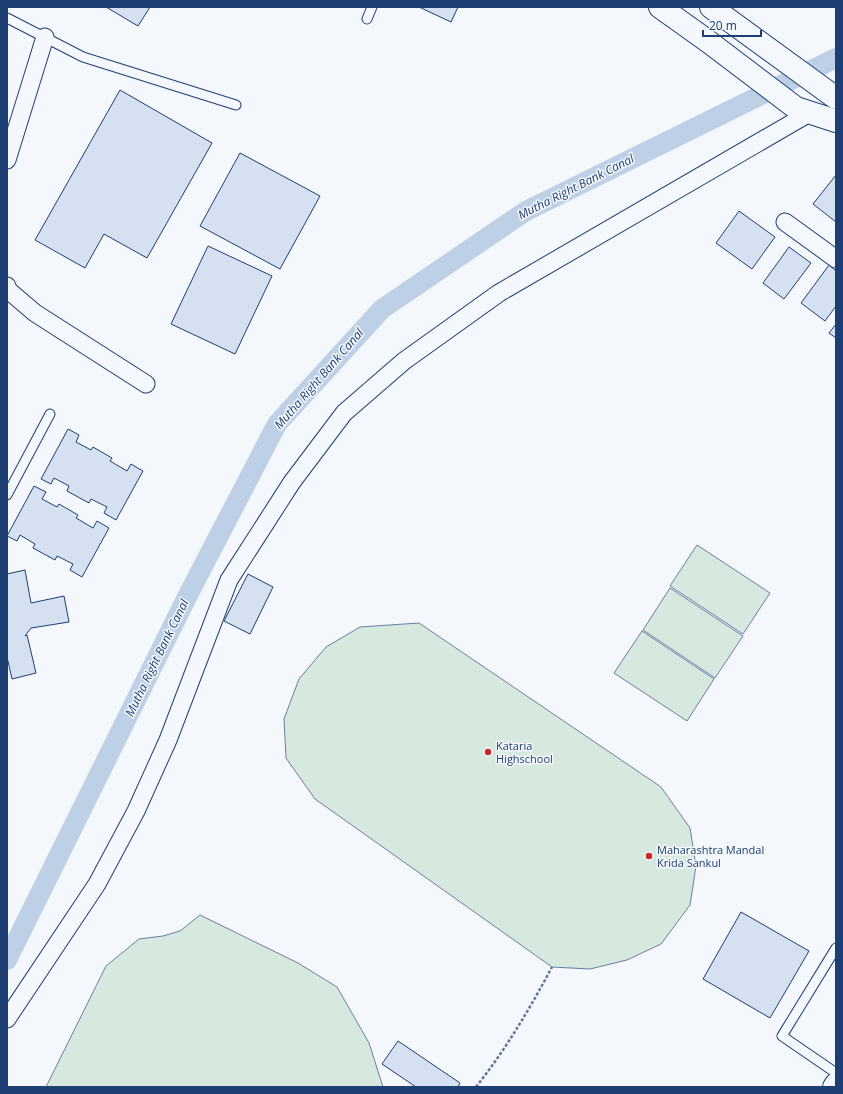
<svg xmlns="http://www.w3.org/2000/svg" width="843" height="1094" viewBox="0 0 843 1094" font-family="'Open Sans',sans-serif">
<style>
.green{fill:#d7e8df;stroke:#687fa3}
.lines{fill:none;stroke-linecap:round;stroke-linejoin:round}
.canal{stroke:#bed0e5;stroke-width:20}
.building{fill:#d5e0f0;stroke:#1d3f73}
.service-casing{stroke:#1d3f73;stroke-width:11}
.minor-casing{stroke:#1d3f73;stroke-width:19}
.secondary-casing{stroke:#1d3f73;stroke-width:24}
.primary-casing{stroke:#1d3f73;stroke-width:24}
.path{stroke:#5e769c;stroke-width:2.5;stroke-dasharray:3 2;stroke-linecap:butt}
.service{stroke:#f4f7fb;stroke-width:9}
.minor{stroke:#f4f7fb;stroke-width:17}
.secondary{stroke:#f4f7fb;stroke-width:22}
.primary{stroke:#f4f7fb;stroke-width:22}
.poi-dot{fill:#c62828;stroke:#f4f7fb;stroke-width:1.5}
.labels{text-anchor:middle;stroke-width:3;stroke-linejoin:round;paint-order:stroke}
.poi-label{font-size:11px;fill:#1d3f73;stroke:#f4f7fb;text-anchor:start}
.water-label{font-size:12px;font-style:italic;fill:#1d3f73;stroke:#f4f7fb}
</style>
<rect width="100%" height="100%" fill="#f4f7fb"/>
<g class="green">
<polygon points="697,545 770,593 743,634 670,586"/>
<polygon points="670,588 743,636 715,678 643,630"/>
<polygon points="419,623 661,787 690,828 696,866 690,905 661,944 627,960 590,969 552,967 315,799 286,758 284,719 299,679 326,647 360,627"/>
<polygon points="642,631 714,679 687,721 614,673"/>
<polygon points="200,915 298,963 337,987 369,1043 383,1087 46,1087 106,966 139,939 163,936 180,931"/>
</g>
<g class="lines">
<polyline class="canal" points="7,960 187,597 277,424 382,309 526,211 836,58"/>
</g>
<g class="building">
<polygon points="106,7 150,7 138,26"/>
<polygon points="419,7 458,7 451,22"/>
<polygon points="120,90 212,143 147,258 104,234 85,268 35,240"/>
<polygon points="240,153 320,196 280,269 200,226"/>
<polygon points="836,175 836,222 813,204"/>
<polygon points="739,211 775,237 752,269 716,243"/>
<polygon points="208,246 272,276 235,354 171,324"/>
<polygon points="789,247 811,263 784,299 763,283"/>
<polygon points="829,265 836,271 836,306 825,321 801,303"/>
<polygon points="836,324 836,338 829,333"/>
<polygon points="68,429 79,435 76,442 91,450 93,447 112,458 110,461 127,471 131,464 143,471 116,520 104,513 107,507 91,499 89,503 67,491 69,486 54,478 51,484 41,479"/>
<polygon points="34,486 46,492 42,499 57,507 59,504 78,515 76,518 93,528 97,521 109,528 82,577 70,570 73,564 57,556 55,560 33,548 35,544 20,535 17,541 7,536"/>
<polygon points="25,570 31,603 64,596 69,622 31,628 25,636 27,635 36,673 12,679 7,657 7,574"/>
<polygon points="248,574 273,587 250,634 224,621"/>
<polygon points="741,912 809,951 770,1018 703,979"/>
<polygon points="398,1041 460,1083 458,1087 416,1087 382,1064"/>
</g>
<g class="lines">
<g class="service-casing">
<g id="service">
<polyline points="7,18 83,57 236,105"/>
<polyline points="367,19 372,7"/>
<polyline points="7,495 50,414"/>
<polyline points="836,948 782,1036 836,1073"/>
</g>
</g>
<g class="minor-casing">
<g id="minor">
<polyline points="7,160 45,37"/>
<polyline points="785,222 836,259"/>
<polyline points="7,286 8,290 35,313 146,384"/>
<polyline points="7,1019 97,884 136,811 168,740 229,580 292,482 344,413 404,361 499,293 806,115"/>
</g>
</g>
<g class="secondary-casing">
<polyline id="secondary" points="834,1087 836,1084"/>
</g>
<g class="primary-casing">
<g id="primary">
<polyline points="660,7 709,42 796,108 836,121"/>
<polyline points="711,7 836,98"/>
</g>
</g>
<path class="path" d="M 476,1087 C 506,1049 529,1010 552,967"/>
<use href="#service" class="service"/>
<use href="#minor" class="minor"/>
<use href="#secondary" class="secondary"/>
<use href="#primary" class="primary"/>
</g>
<g class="poi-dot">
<circle cx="488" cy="752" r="4"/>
<circle cx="649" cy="856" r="4"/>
</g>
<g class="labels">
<g class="poi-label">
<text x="496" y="750">Kataria<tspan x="496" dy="13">Highschool</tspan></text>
<text x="657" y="854">Maharashtra Mandal<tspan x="657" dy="13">Krida Sankul</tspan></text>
</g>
<g class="water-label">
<text transform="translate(576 187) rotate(-27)" y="4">Mutha Right Bank Canal</text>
<text transform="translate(319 379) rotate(-49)" y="4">Mutha Right Bank Canal</text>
<text transform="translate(157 658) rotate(-64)" y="4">Mutha Right Bank Canal</text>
</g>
</g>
<rect width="843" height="1094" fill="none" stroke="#1d3f73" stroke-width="16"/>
<path d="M703 30v6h58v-6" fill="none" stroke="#1d3f73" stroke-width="2"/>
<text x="709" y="30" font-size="12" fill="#1d3f73" stroke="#f4f7fb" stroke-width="3" paint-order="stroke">20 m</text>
</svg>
